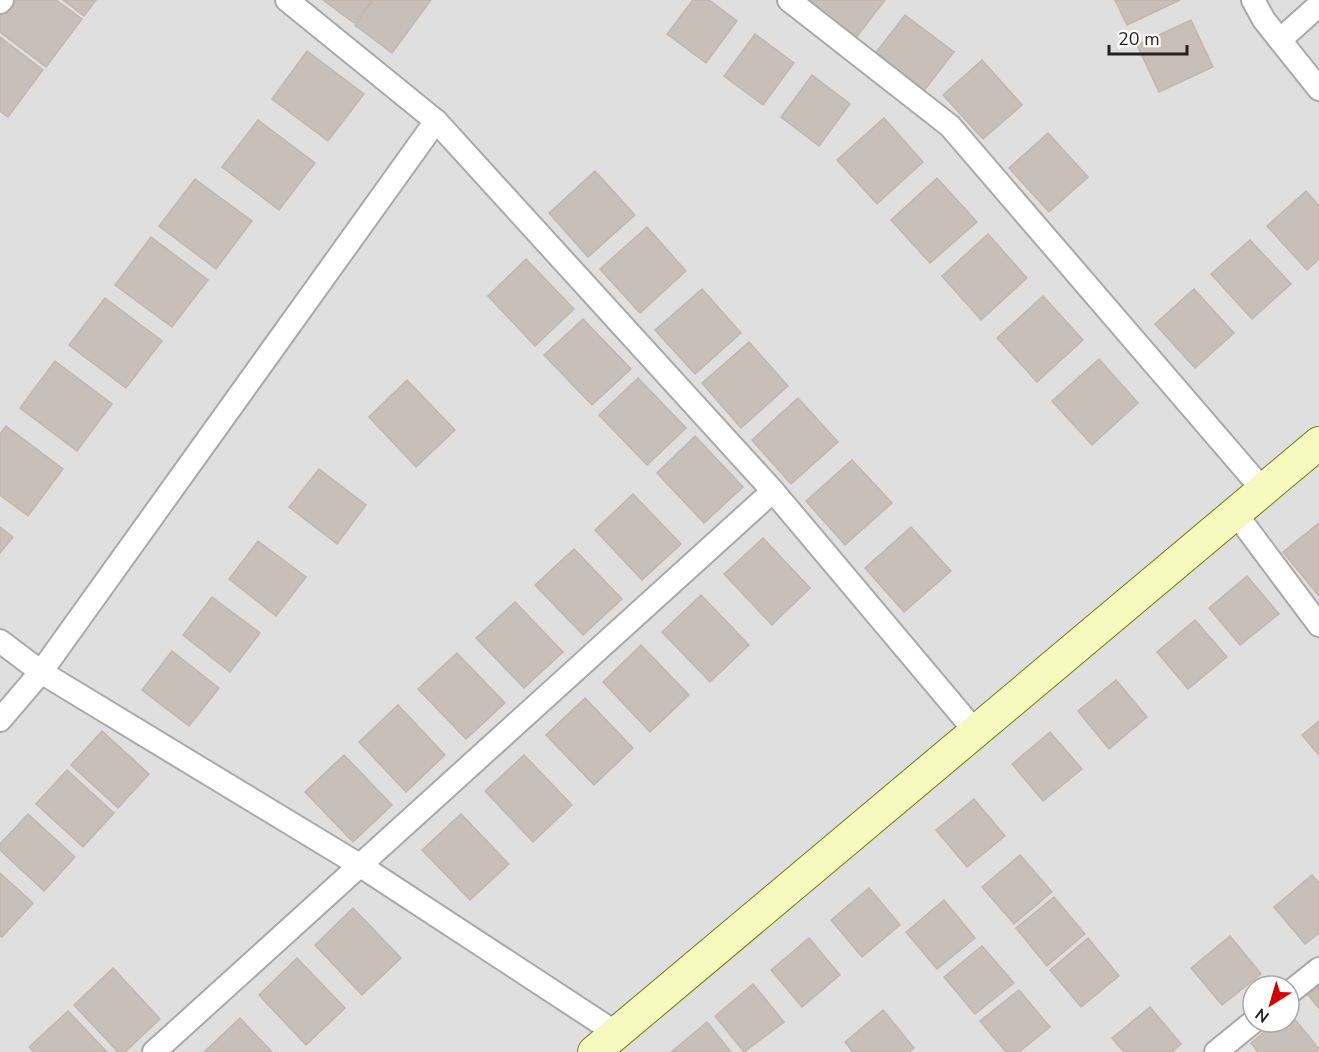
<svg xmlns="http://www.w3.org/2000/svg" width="1319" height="1052" viewBox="0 0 1319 1052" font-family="'Nunito Sans',sans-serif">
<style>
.residential{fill:#e0dfdf;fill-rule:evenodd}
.building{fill:#c7bfb8;stroke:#c4b6ab;stroke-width:1.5}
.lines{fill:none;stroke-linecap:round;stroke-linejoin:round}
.minor-casing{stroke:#a9a9a9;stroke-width:26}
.secondary-casing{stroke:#707d05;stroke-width:34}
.minor{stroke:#fff;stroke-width:22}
.secondary{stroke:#f7fabf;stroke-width:32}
</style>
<rect width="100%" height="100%" fill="#f2efe9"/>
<path class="residential" d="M 0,0 L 1319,0 L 1319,1052 L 0,1052 ZM 1253,986 L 1289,986 L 1289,1022 L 1253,1022 Z"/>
<g class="building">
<polygon points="7,0 56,0 82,19 46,67 0,32 0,10"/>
<polygon points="63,0 96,0 84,16"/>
<polygon points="323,0 372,0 354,23"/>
<polygon points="373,0 431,0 392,53 355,25"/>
<polygon points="693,0 709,0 737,21 706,63 667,34"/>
<polygon points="807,0 885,0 855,39"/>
<polygon points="1115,0 1180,0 1127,25"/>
<polygon points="905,15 954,52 923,92 874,55"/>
<polygon points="1191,20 1213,67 1159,92 1137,45"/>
<polygon points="755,34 794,63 763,105 724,76"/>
<polygon points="0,37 43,70 8,117 0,111"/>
<polygon points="307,51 364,94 328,141 272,99"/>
<polygon points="982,60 1022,105 983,139 943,95"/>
<polygon points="812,75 850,104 819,146 781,117"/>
<polygon points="884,118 923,162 877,204 837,160"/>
<polygon points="258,120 315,163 279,210 222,167"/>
<polygon points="1048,133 1088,177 1049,212 1009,168"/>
<polygon points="595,171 635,215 588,257 549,213"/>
<polygon points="937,178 977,222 930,263 891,220"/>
<polygon points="195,179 252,221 216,269 159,226"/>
<polygon points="1306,191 1319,206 1319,259 1307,270 1267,226"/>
<polygon points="647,227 686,271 640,313 600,269"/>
<polygon points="988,234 1027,278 981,320 942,276"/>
<polygon points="151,237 208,280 172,327 115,285"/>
<polygon points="1250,240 1291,284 1252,319 1211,274"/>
<polygon points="526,259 574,309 535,346 488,296"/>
<polygon points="702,289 741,333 695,374 655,330"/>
<polygon points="1194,289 1234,333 1195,368 1155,324"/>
<polygon points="1043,296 1083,340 1037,382 997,338"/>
<polygon points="105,298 162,341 126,388 69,345"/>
<polygon points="583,319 631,369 592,405 544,355"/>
<polygon points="749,342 788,386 741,428 702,383"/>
<polygon points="1099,359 1138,403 1092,445 1052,401"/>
<polygon points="55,361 112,404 77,451 20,408"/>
<polygon points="638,378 686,428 647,465 599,415"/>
<polygon points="407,380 455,430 416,467 369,417"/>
<polygon points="798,398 838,442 791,484 752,440"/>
<polygon points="6,426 63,469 28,516 0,495 0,434"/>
<polygon points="695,436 743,487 704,523 657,473"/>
<polygon points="852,460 892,503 845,545 806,501"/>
<polygon points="319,469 366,505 337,544 289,507"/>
<polygon points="633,494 681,544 642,580 595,530"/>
<polygon points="1319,523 1319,596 1283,552"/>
<polygon points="0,527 13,537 0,553"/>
<polygon points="911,527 951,571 904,612 865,568"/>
<polygon points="763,538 810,588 772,625 724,574"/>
<polygon points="258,541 306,577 276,616 229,579"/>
<polygon points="574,549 622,599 583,635 535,585"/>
<polygon points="1247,576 1279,614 1240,645 1209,608"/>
<polygon points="701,595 749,645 710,682 662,632"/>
<polygon points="212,597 260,633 230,672 183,635"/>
<polygon points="515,602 563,652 524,688 476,638"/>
<polygon points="1195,620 1227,657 1188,689 1157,652"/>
<polygon points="641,645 689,695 650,732 603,682"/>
<polygon points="172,651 219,688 189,726 142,690"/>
<polygon points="457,653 505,703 466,739 418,689"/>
<polygon points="1116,680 1147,717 1109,749 1078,711"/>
<polygon points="585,698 633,748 594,785 546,735"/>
<polygon points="398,705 445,755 406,792 359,742"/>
<polygon points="1319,721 1319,755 1302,735"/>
<polygon points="102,731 149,774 118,808 71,765"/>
<polygon points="1050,732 1082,769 1043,801 1012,764"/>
<polygon points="344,755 392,805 353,842 305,792"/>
<polygon points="524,755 572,805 533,842 485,791"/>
<polygon points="67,770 114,813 83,847 36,804"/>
<polygon points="974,799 1005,836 967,867 936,830"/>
<polygon points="28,814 75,857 44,891 0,850 0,844"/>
<polygon points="461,814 509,864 470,900 422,850"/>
<polygon points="1020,855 1052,892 1014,924 982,887"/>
<polygon points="0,873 33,903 2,937 0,936"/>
<polygon points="1312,875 1319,883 1319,933 1305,944 1274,907"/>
<polygon points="869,888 900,925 862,957 831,920"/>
<polygon points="1054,897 1085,934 1047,966 1016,928"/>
<polygon points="944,900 975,938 937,969 906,932"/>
<polygon points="353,908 401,958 362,995 315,945"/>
<polygon points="1230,936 1261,974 1222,1005 1191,968"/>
<polygon points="809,938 840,975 802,1007 771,970"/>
<polygon points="1088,938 1119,976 1081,1007 1050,970"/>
<polygon points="982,946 1014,983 975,1014 944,977"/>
<polygon points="297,958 345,1008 306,1045 259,995"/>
<polygon points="113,968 160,1019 125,1052 118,1052 74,1005"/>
<polygon points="753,984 784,1022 744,1052 715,1016"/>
<polygon points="1319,986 1319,1008 1308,995"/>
<polygon points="1019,990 1050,1027 1019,1052 1006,1052 980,1021"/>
<polygon points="1150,1007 1181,1044 1172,1052 1124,1052 1112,1038"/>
<polygon points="883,1010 914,1048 909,1052 853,1052 845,1042"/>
<polygon points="68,1011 107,1052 34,1052 29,1047"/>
<polygon points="1289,1012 1319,1049 1316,1052 1258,1052 1251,1043 1276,1022 1289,1022"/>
<polygon points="240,1018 272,1052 204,1052"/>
<polygon points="707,1022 731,1052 671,1052"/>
</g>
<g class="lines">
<g class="minor-casing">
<g id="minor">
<polyline points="287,0 436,121 773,491 975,731"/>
<polyline points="789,0 950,126 1263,490"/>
<polyline points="1253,0 1264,20 1319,89"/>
<polyline points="0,2 2,0"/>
<polyline points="1280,40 1319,5"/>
<polyline points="1236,514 1319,625"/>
<polyline points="0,641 41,672 361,866 616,1033"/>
<polyline points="0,720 41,672 436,121"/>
<polyline points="1289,993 1319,969"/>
<polyline points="154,1052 773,491"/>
<polyline points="1216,1052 1253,1022"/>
</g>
</g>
<g class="secondary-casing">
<polyline id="secondary" points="594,1052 1319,443"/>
</g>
<use href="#minor" class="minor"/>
<use href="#secondary" class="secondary"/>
</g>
<g transform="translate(1271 1004) rotate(217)"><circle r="28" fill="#ffffff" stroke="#a7a7a7" stroke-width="1.5"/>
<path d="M0-4.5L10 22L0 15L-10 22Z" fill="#d40000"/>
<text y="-9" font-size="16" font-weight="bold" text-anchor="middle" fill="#222222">N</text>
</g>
<path d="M1109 45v9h78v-9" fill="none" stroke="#222222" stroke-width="3"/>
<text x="1118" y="45" font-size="18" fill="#222222" stroke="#ffffff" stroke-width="4.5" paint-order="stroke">20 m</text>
</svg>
